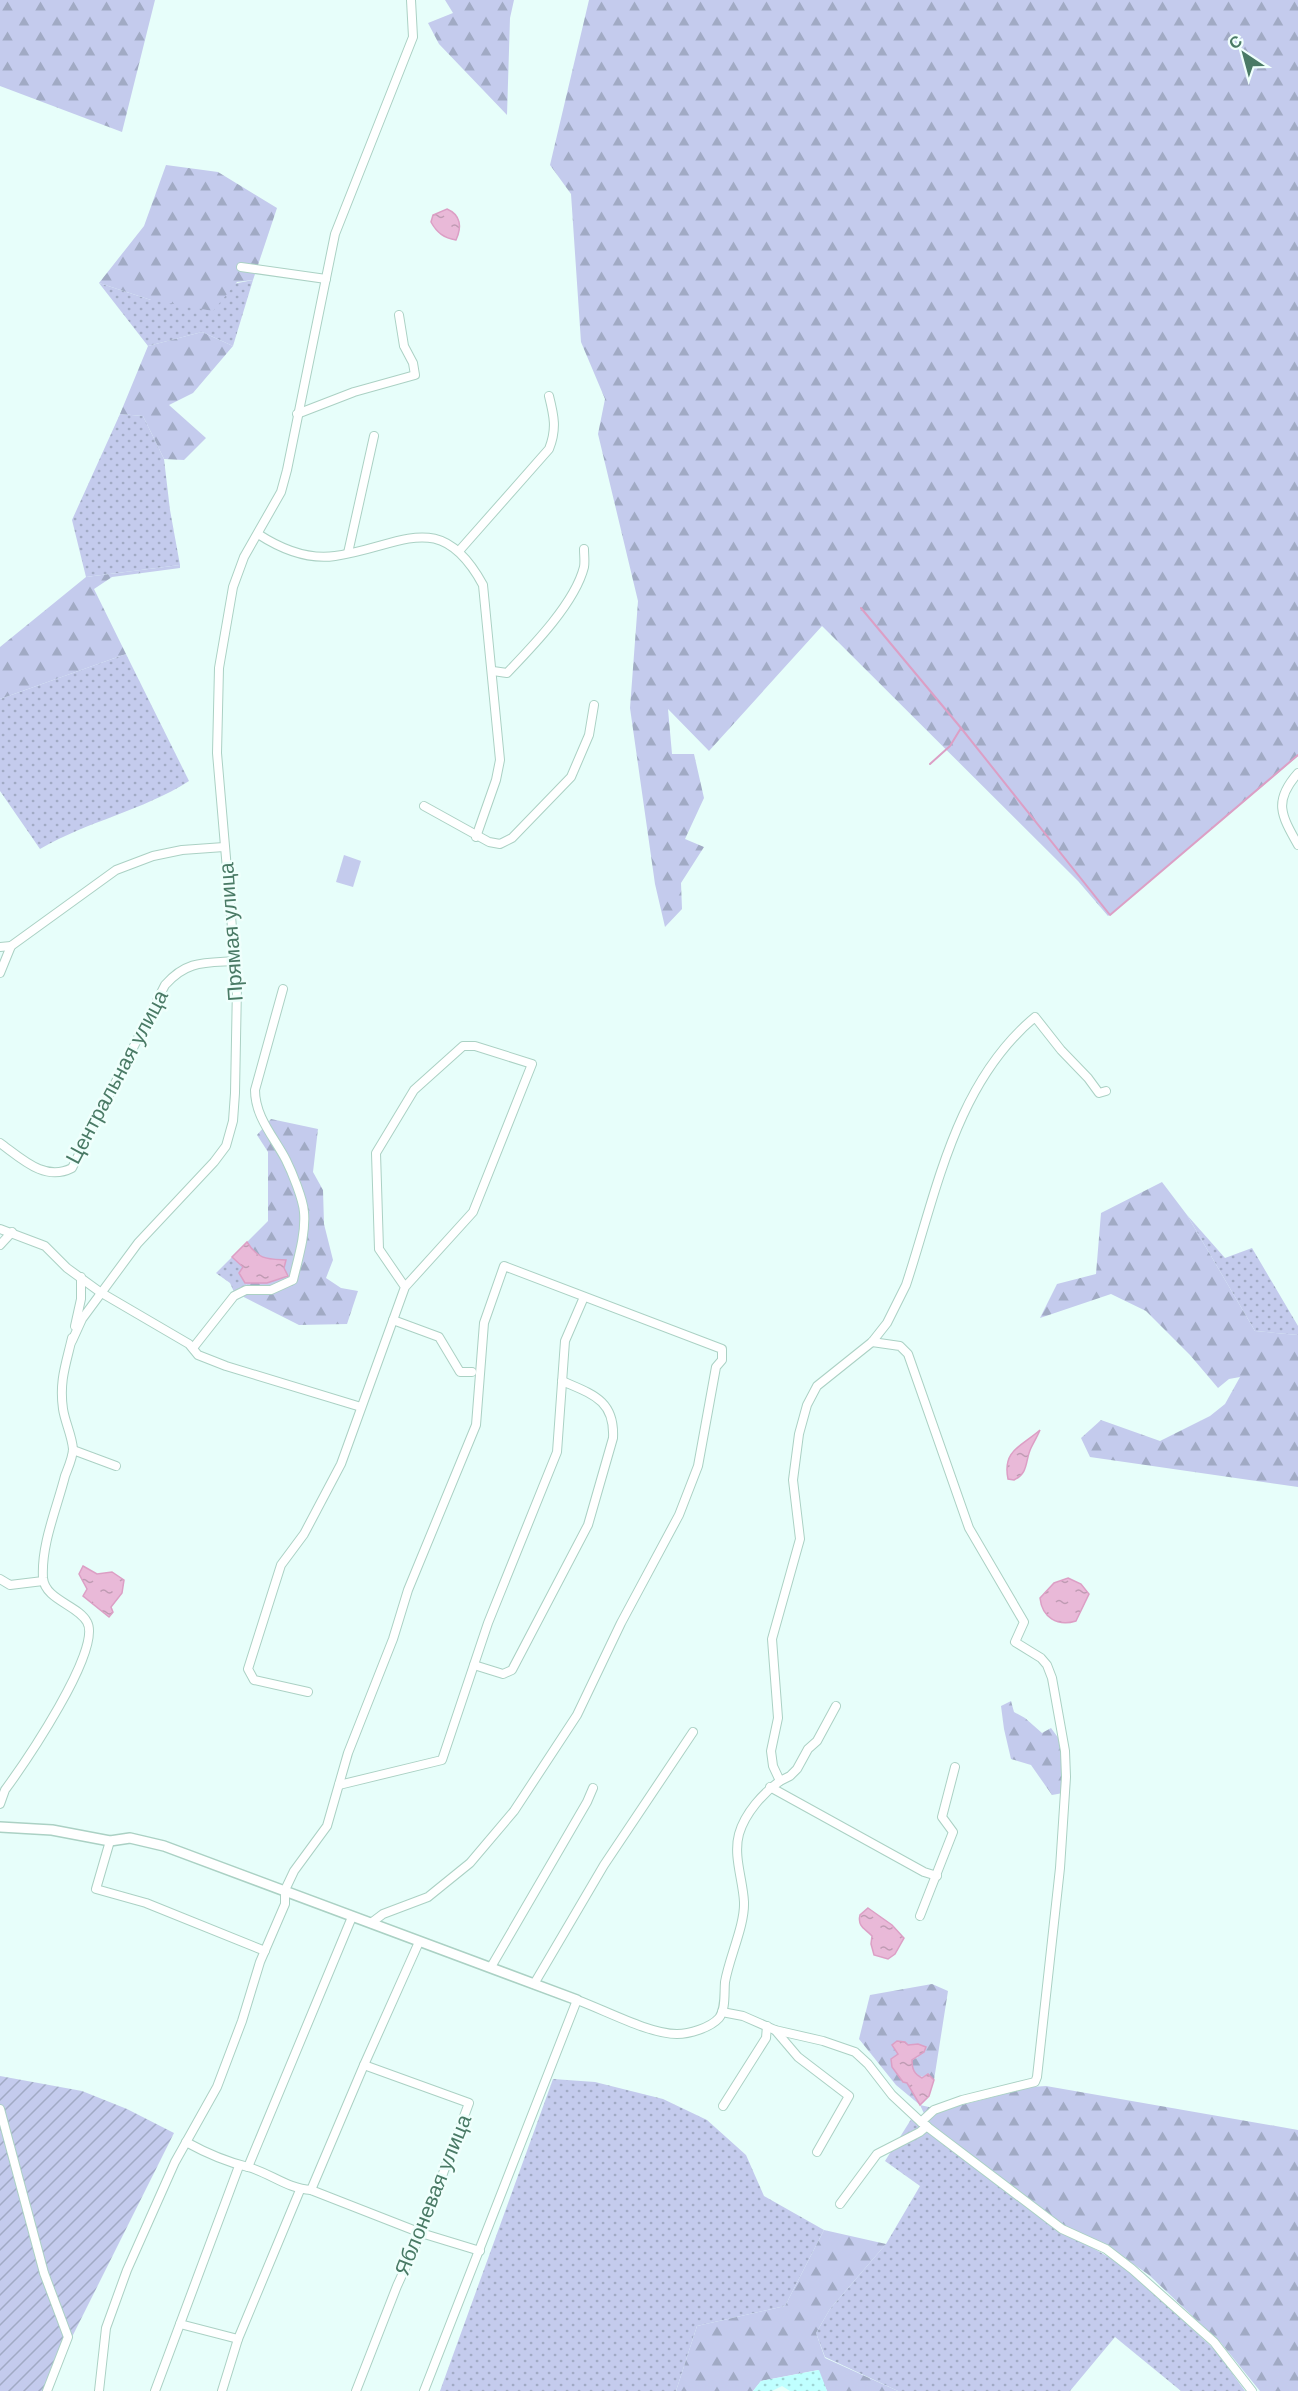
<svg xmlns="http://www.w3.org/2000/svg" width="1298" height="2391" viewBox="0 0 1298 2391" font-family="Helvetica,sans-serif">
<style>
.grass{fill:url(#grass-dots)}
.forest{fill:url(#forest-firs)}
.sand{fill:url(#sand-dots)}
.park{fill:#c4cbed}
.garden{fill:url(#garden-furrows)}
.water{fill:url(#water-ripples);stroke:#dc9fc5;stroke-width:1.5}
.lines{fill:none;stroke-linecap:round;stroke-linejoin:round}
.stream{stroke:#dc9fc5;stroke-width:2}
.minor-casing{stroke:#abd1c4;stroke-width:10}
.tertiary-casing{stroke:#abd1c4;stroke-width:12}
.minor{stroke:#fff;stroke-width:8}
.tertiary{stroke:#fff;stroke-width:9}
.labels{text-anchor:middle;stroke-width:5;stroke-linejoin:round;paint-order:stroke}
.street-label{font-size:21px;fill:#497a65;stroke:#effffc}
</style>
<defs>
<pattern id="grass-dots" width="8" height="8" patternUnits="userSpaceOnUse" patternTransform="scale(1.5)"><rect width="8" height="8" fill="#c4cbed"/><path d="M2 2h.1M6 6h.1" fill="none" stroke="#a1aac4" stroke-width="1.8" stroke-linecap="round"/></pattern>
<pattern id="forest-firs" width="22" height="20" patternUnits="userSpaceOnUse" patternTransform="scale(1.5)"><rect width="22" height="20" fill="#c4cbed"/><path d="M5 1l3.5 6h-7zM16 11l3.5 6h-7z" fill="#a1aac4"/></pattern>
<pattern id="sand-dots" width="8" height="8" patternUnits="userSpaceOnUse" patternTransform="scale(1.5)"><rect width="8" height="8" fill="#c0ffff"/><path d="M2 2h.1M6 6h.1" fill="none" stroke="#9ed3d2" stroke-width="1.8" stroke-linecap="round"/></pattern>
<pattern id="garden-furrows" width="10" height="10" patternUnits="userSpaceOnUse" patternTransform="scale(1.5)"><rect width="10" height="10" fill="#c4cbed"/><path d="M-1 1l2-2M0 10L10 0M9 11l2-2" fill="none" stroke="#a1aac4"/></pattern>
<pattern id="water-ripples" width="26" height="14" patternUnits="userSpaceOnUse" patternTransform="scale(1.5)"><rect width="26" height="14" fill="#e9b9d8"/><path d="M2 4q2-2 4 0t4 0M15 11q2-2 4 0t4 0" fill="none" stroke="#bf9bb3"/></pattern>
</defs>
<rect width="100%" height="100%" fill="#e7fefa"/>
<g class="grass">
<polygon points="253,280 233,346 202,332 148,346 99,283 151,300"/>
<polygon points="120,414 143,416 164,459 170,510 180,565 86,577 72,520"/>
<path d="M 126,654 L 189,781 C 142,811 88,821 40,849 L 0,791 L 0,699 Z"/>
<polygon points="1187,1215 1225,1258 1252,1248 1298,1326 1298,1335 1255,1331"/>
<polygon points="232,1257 243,1267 245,1283 256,1295 234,1292 230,1283 216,1273"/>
<polygon points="553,2079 595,2082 663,2099 707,2120 746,2155 764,2196 824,2230 785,2306 697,2326 676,2391 440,2391"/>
<polygon points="915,2113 933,2133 1059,2232 1091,2247 1126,2267 1216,2351 1245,2391 1181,2391 1115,2337 1070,2391 898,2391 825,2357 816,2333 830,2309 886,2244 920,2186 885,2161"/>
</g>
<g class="forest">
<polygon points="0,0 155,0 122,132 0,86"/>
<polygon points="445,0 514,0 510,18 507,115 439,44 428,23 453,13"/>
<polygon points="589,0 1298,0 1298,756 1108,916 1078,881 822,626 709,751 668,709 672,754 694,754 704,798 685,839 704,847 681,883 682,909 665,927 655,884 630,708 638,601 598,434 605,399 581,342 571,194 550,165"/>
<polygon points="166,165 218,172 277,208 253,280 237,282 213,311 151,300 99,283 144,226"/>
<polygon points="202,332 233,346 193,393 169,405 206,438 184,460 164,459 143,416 120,414 148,346"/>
<polygon points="180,565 180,568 112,577 94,589 126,654 0,699 0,647 86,577"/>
<polygon points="271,1119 318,1129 313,1172 323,1190 324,1224 333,1260 326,1278 341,1288 358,1291 347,1324 299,1325 234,1292 255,1295 245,1283 267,1283 265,1259 251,1249 247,1242 268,1221 268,1152 257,1135"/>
<polygon points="1162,1182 1187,1215 1255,1331 1298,1335 1298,1487 1090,1457 1081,1438 1101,1420 1160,1441 1210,1416 1225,1404 1240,1377 1229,1379 1218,1388 1190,1355 1146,1311 1111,1294 1040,1318 1057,1284 1096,1274 1101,1213"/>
<polygon points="1011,1701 1014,1712 1025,1718 1042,1733 1051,1728 1062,1743 1063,1793 1052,1795 1031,1765 1011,1759 1004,1729 1001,1706"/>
<polygon points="932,1984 948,1991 934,2080 928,2074 923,2077 916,2075 912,2067 912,2060 918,2057 918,2044 908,2046 905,2042 897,2041 892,2045 898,2054 907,2083 920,2105 942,2110 1032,2087 1046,2086 1298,2130 1298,2391 1260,2391 1221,2343 1149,2275 1106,2245 1064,2226 928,2122 920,2105 896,2085 859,2039 870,1995"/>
<polygon points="824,2230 886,2244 830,2309 816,2333 825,2358 898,2391 827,2391 818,2370 761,2381 753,2391 676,2391 697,2326 785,2306"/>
</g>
<polygon class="sand" points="819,2370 827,2391 790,2391 782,2386 772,2391 753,2391 761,2381"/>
<polygon class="park" points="344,855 361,861 353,887 336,882"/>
<polygon class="garden" points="0,2076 82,2091 127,2109 174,2133 45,2391 0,2391"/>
<g class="water">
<path d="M 447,209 C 461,215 462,227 456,240 C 444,238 437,233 431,222 L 433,215 Z"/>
<path d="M 247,1242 C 258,1260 268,1259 286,1260 L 284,1268 L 288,1276 L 267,1283 L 245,1283 L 239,1273 L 243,1267 L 232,1257 Z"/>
<path d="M 1040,1430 C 1037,1437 1034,1442 1031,1448 C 1025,1460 1029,1473 1014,1480 L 1008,1479 C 1002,1450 1022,1446 1040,1430 Z"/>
<polygon points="83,1566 97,1574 112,1572 124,1580 122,1593 111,1607 113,1612 109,1617 83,1596 87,1589 79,1574"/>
<path d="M 1068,1578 L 1081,1584 L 1089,1594 L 1076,1621 C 1057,1627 1042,1617 1040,1598 L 1054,1583 Z"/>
<path d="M 868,1908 L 892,1925 L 904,1938 L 895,1954 L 888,1959 L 874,1955 L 871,1944 L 872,1936 C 866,1929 857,1927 860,1915 Z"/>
<path d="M 897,2041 L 905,2042 L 908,2045 L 918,2044 L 926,2047 L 924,2052 L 912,2060 C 912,2069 914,2074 922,2078 L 928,2074 L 934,2080 L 929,2096 L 920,2105 L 907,2083 L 903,2082 L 892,2067 L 891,2059 L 898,2054 L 892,2045 Z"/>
</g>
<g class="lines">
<g class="stream">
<polyline points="861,608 961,728 1110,915 1298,755"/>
<polyline points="930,764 950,746 961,728"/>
</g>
<g class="minor-casing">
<g id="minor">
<polyline points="241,267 326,279"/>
<polyline points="297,414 354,392 415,375 413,363 404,346 399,315"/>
<path d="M 258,534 C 281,549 307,560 335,556 C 401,547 440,506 483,585 L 500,760 L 496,780 L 476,837"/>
<path d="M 459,551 L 549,449 C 557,429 554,416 549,396"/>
<polyline points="348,553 374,436"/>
<path d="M 493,671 L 507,673 C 532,647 575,603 584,567 C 585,562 584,555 584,549"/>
<path d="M 1298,773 C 1273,801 1281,815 1298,845"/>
<polyline points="424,806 489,842 500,844 512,838 571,777 589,735 594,705"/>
<polyline points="0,947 11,946 116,870 153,856 182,850 224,847"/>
<polyline points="0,973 11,946"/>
<path d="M 0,1143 C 22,1159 45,1182 72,1168 L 165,985 C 187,960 205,963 236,961"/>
<polyline points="0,1229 45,1246 67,1268 100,1292 189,1344 198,1355 226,1366 361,1407"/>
<polyline points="0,1245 12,1232"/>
<polyline points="393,1320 439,1337 460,1372 472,1372"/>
<polyline points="75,1326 81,1299 81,1277"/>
<polyline points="72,1341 82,1319 138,1243 214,1162 226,1146 233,1121 235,1093 237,986 217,753 219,668 233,587 244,557 281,492 287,470 335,234 413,37 411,0"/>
<polyline points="872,1342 900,1346 908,1354 969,1528 1024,1622 1015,1642 1041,1658 1047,1665 1052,1678 1065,1751 1066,1777 1060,1868 1037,2077 1035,2082 962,2100 934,2110 921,2122"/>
<path d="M 193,1348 L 234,1296 L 246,1290 L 271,1290 L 293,1280 C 298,1259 306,1234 304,1212 C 303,1199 292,1172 286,1160 C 274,1137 255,1117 255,1090 L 283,989"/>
<polyline points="73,1450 116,1466"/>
<polyline points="0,1579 10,1585 43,1581"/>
<path d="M 474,1665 L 503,1674 L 512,1670 L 588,1525 L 613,1438 C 615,1400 592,1394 562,1381"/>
<polyline points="308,1692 254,1680 248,1669 281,1565 304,1534 341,1464 405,1287 473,1212 532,1064 475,1046 463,1046 414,1090 376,1153 379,1249 405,1287"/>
<polyline points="780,1781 790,1776 797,1769 808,1749 817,1741 836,1706"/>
<polyline points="339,1785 442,1760 488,1623 557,1452 565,1341 584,1297"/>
<polyline points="770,1787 924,1872 937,1876"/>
<path d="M 0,1804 L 5,1790 C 24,1764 103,1649 87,1622 C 78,1605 45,1600 43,1578 C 41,1544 57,1508 65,1476 C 68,1468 73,1457 73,1449 C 72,1436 65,1422 63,1409 C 59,1381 66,1364 72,1338"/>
<polyline points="110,1841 96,1889 146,1903 265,1951"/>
<polyline points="920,1916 953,1832 942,1817 955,1767"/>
<polyline points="491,1967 587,1802 593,1788"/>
<polyline points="534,1984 604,1865 693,1732"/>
<polyline points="722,2012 743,2016 775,2030 823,2041 855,2052 868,2064 892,2095 921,2122 1062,2229 1106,2249 1132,2269 1214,2342 1252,2391"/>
<polyline points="775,2030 798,2057 849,2096 817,2152"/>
<polyline points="723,2106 766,2038 767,2026"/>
<polyline points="0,2109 44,2273 68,2337 47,2391"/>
<path d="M 186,2142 C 206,2153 227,2162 248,2167 C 270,2173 288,2189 311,2190 L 421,2233 L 480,2251"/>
<polyline points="248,2167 352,1917"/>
<polyline points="311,2190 364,2065 419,1942"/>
<polyline points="840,2204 877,2154 920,2132 927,2126"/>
<polyline points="180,2324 238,2339"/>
<polyline points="99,2391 106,2328 127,2270 175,2162 217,2087 242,2021 260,1962 285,1904 285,1890 294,1871 327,1826 348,1753 393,1639 408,1590 476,1425 484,1323 504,1266 722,1349 722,1360 716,1367 698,1466 679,1515 621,1623 577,1715 514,1811 470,1863 428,1897 383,1914 371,1923"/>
<polyline points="155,2391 239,2166"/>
<polyline points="222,2391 238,2339 300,2190"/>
<polyline points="356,2391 397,2286 421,2233 469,2103 364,2065"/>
<path d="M 424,2391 L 577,2000 C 605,2010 649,2034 677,2034 C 689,2034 710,2028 719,2018 C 726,2009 724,1993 725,1982 C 729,1958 745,1925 744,1902 C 743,1880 733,1856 739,1834 C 745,1813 763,1793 780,1781 L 773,1766 L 771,1751 L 778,1718 L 772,1639 L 800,1539 L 793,1480 L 799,1434 L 807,1405 L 817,1386 L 872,1342 L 887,1323 L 906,1285 C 937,1191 955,1084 1035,1017 L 1061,1050 L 1088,1078 L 1099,1093 L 1106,1091"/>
</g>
</g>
<g class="tertiary-casing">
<polyline id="tertiary" points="0,1827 52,1830 110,1841 130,1838 164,1846 577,2000"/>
</g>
<use href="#minor" class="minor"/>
<use href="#tertiary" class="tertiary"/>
</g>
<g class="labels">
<g class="street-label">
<text transform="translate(231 932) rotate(-94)" y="7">Прямая улица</text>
<text transform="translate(117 1077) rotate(-62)" y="7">Центральная улица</text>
<text transform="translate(433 2195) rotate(-68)" y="7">Яблоневая улица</text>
</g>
</g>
<g transform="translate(1244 54) rotate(324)" stroke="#effffc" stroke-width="4.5" paint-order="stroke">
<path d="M0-4.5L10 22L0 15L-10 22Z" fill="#497a65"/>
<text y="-9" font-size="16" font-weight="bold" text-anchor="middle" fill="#497a65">С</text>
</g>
</svg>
